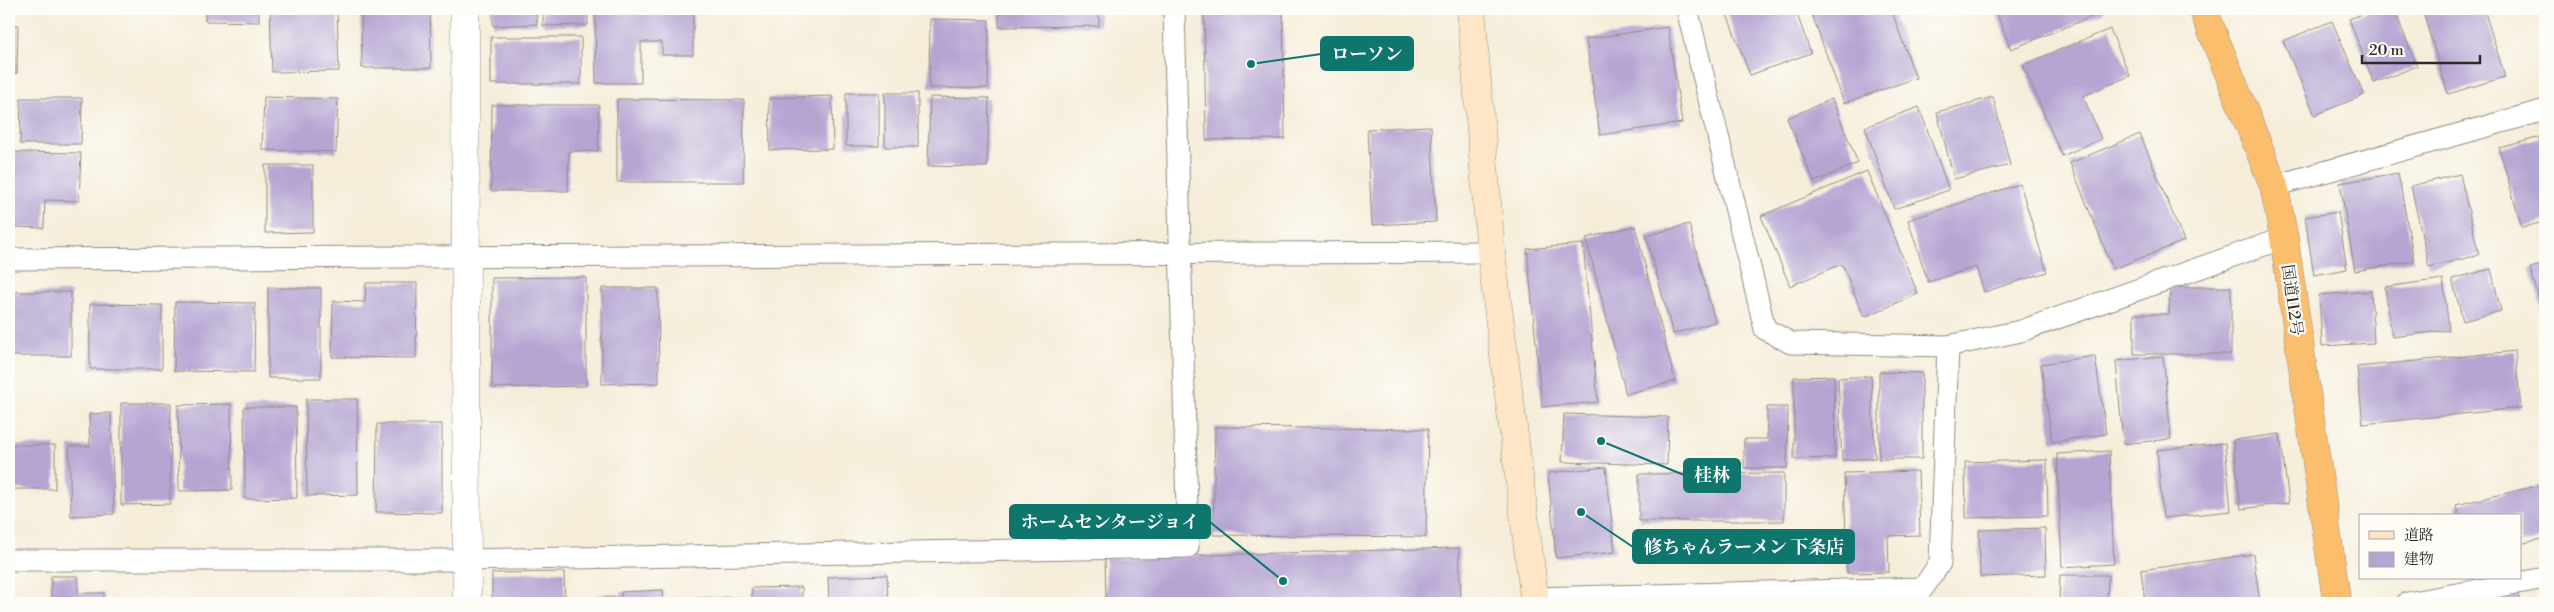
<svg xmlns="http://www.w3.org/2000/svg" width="2554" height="612" viewBox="0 0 2554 612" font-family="'Libre Bodoni','Noto Serif JP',serif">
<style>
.building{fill:#b5a5d3}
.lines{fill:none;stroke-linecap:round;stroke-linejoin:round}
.lane-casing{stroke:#908c82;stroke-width:23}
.street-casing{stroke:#908c82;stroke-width:29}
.secondary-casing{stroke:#908c82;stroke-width:29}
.highway-casing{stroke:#908c82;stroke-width:29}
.lane{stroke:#fff;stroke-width:21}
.street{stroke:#fff;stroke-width:28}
.secondary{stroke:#fde5c5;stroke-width:28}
.highway{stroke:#fabe6d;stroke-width:28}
.labels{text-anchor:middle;stroke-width:4.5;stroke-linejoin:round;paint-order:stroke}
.street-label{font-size:16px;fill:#2b2b2b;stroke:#fdfcf7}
.leader{fill:none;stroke:#0f766e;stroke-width:2}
.callout-dot{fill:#0f766e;stroke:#fdfcf7;stroke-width:2}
.callout{fill:#0f766e;stroke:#0f766e;stroke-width:2}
.callout-label{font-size:18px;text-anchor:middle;font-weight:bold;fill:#fff}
</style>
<rect width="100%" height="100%" fill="#fdfcf7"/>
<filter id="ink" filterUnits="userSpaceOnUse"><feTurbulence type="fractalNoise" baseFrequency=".02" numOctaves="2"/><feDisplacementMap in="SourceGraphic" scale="10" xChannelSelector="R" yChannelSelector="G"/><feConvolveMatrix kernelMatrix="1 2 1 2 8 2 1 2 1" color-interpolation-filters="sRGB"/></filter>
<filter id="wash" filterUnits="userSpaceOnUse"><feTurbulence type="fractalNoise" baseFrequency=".0096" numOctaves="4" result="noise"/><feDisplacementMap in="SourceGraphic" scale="20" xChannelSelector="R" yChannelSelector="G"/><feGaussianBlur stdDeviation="1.12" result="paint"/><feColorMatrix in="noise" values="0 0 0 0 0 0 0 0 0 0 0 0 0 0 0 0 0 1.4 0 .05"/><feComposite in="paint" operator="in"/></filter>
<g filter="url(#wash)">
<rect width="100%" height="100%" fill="#f5edd9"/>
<g id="blocks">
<g class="building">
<polygon points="205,9 259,9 259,22 205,21"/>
<polygon points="270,9 337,9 339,71 272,72"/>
<polygon points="361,9 430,9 431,68 362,68"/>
<polygon points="493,9 536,9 537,24 493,26"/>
<polygon points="543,9 587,9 588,25 543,26"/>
<polygon points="595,9 693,9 693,55 662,55 662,42 641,42 641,83 596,83"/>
<polygon points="999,9 1099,9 1099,26 999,27"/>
<polygon points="1204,9 1283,9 1285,139 1206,140"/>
<polygon points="1725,9 1795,9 1811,53 1750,75"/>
<polygon points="1810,9 1891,9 1916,78 1844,103"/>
<polygon points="1995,9 2103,9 2104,12 2011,49"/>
<polygon points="2376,9 2394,9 2417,66 2374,83 2349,19"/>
<polygon points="2422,9 2484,9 2505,77 2448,94"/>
<polygon points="2539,9 2545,9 2545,27"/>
<polygon points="930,19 989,20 988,88 929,88"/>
<polygon points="2332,21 2364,95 2315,115 2283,41"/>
<polygon points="9,25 18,25 17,73 9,73"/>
<polygon points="1668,27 1682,123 1600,135 1586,39"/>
<polygon points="2110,29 2130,76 2083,96 2101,139 2062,156 2023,65"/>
<rect x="491" y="37" width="90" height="47"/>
<rect x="846" y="93" width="33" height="53"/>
<rect x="885" y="93" width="33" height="54"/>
<polygon points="832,96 833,149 770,150 769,98"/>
<polygon points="264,97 338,99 336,152 262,150"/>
<polygon points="930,97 989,98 987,167 928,166"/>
<polygon points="1993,97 2010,165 1954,179 1937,112"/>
<polygon points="21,98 82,98 81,144 20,144"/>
<polygon points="617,99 744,100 743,182 617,182"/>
<polygon points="1832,99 1858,163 1814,182 1787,118"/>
<polygon points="492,105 599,105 598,151 569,151 568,191 491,191"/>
<polygon points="1919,107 1949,190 1894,209 1865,127"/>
<polygon points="1431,126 1436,222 1372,225 1367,129"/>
<polygon points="2140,134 2184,241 2113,269 2070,163"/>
<polygon points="2541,137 2545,150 2545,221 2522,228 2499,148"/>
<polygon points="13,152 81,153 79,201 45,200 44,228 11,227"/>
<polygon points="265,165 313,165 313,232 265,233"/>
<polygon points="1867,171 1918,294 1864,317 1842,264 1790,286 1761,216"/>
<polygon points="2398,173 2414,261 2355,271 2340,183"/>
<polygon points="2460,174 2479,255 2429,267 2411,186"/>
<polygon points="2020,184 2047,272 1984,292 1976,267 1928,282 1908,220"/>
<polygon points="2338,212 2347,269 2314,275 2305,217"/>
<polygon points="1689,224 1715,322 1673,334 1646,236"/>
<polygon points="1635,226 1675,381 1626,394 1586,238"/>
<polygon points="1583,244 1598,402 1542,407 1527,249"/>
<polygon points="2545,264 2545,320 2530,268"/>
<polygon points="2491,269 2501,311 2463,321 2452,279"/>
<polygon points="586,277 586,386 492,388 492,278"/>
<polygon points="2443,279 2449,330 2392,337 2385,287"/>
<polygon points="366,283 417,283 416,358 332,357 333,301 365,302"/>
<polygon points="2170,287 2231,287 2231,354 2134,354 2134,314 2169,314"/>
<rect x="268" y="288" width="53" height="90"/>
<polygon points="602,288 658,288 659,383 602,384"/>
<polygon points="2371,291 2374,343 2322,346 2319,295"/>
<rect x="9" y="292" width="62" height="64"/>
<polygon points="175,302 255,303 254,372 174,371"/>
<polygon points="90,304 162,305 162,369 90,369"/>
<polygon points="2515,351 2521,408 2363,424 2357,367"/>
<polygon points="2095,356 2106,434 2052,442 2041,364"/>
<polygon points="2163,356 2171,439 2123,444 2116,361"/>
<polygon points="1879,372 1922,373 1922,459 1879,459"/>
<polygon points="1834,376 1835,458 1794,459 1794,377"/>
<polygon points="1871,376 1875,458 1842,460 1838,378"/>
<polygon points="306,399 357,399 358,495 307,496"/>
<polygon points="121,403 171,403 170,504 121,505"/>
<polygon points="231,404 232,490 179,491 178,405"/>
<polygon points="244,407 296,407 297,498 245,499"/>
<polygon points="1767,407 1788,407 1787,468 1744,468 1744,439 1767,439"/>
<polygon points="111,413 114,514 71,516 69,446 90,446 89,414"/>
<polygon points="1564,414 1668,417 1667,465 1562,462"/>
<polygon points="377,424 442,424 442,513 376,512"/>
<polygon points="1215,427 1428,429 1426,537 1213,535"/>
<polygon points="2280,434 2289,503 2241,509 2233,440"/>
<polygon points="2225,443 2231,511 2163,518 2157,450"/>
<rect x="9" y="445" width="46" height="44"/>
<polygon points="2109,451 2114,564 2062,567 2057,454"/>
<polygon points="2047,460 2048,516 1966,518 1965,462"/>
<polygon points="1606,467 1615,552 1556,558 1548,473"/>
<polygon points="1918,471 1920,535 1888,536 1889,572 1847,573 1844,473"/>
<polygon points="1784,473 1784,521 1639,521 1639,474"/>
<polygon points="2545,484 2545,538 2520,544 2520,516 2458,516 2456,505"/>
<polygon points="2045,528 2046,575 1980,577 1979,530"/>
<polygon points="1459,548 1461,603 1106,603 1105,558"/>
<polygon points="2253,554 2260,603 2145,603 2141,570"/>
<polygon points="564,572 565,603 492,603 492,573"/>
<polygon points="887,575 888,603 829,603 828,577"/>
<polygon points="2060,575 2108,575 2107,603 2059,603"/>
<polygon points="51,576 78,576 78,593 104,593 104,603 51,603"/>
<polygon points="802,587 802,603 752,603 752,588"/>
<polygon points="663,590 664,603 621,603 621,592"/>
<polygon points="2518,593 2520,603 2465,603"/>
<polygon points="615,597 615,603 574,603 574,598"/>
<polygon points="742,597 742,603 677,603 677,598"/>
</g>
</g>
</g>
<g filter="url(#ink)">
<use href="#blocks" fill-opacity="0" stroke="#908c82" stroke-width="1"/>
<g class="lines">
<g class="lane-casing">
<g id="lane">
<polyline points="1687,9 1765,329 1791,343 1948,346 2021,331 2284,238"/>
<polyline points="2274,186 2545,110"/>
<polyline points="9,259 1491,252"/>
<polyline points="9,560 467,560 1188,547 1174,9"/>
<polyline points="1534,598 1923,588 1940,563 1948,346"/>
<polyline points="2407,603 2545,578"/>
</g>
</g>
<g class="street-casing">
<polyline id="street" points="465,9 467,603"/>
</g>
<g class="secondary-casing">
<polyline id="secondary" points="1471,9 1491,252 1535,603"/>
</g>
<g class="highway-casing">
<polyline id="highway" points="2203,9 2274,186 2284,238 2337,603"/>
</g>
<use href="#lane" class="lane"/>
<use href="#street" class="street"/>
<use href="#secondary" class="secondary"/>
<use href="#highway" class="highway"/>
</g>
</g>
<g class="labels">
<g class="street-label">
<text transform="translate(2293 300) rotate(82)" y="6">国道112号</text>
</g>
</g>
<path class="leader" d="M1251 64L1321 54M1601 441L1684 475M1283 581L1210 522M1581 512L1633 547"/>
<g class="callout-dot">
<circle cx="1251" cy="64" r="5"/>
<circle cx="1601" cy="441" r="5"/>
<circle cx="1283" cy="581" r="5"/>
<circle cx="1581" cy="512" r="5"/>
</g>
<g class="callout">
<rect x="1321" y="37" width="92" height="33" rx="5"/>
<rect x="1684" y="459" width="56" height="33" rx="5"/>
<rect x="1010" y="505" width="200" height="33" rx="5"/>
<rect x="1633" y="530" width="221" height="33" rx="5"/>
</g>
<g class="callout-label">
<text x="1367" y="60">ローソン</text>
<text x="1712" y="481">桂林</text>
<text x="1110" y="528">ホームセンタージョイ</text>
<text x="1744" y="553">修ちゃんラーメン 下条店</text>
</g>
<rect width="2554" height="612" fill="none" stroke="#fdfcf7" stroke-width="30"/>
<rect x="2359" y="514" width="162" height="65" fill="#fdfcf7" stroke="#a9a8a5"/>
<rect x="2369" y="531" width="25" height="8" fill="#fde5c5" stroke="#a9a8a5"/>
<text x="2404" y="540" font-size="15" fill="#2b2b2b">道路</text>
<rect x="2369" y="552" width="25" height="15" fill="#b5a5d3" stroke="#a9a8a5"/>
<text x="2404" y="564" font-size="15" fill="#2b2b2b">建物</text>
<path d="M2362 55v8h118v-8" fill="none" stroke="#2b2b2b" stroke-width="2.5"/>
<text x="2369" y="55" font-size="15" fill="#2b2b2b" stroke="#fdfcf7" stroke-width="4" paint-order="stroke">20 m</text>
</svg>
